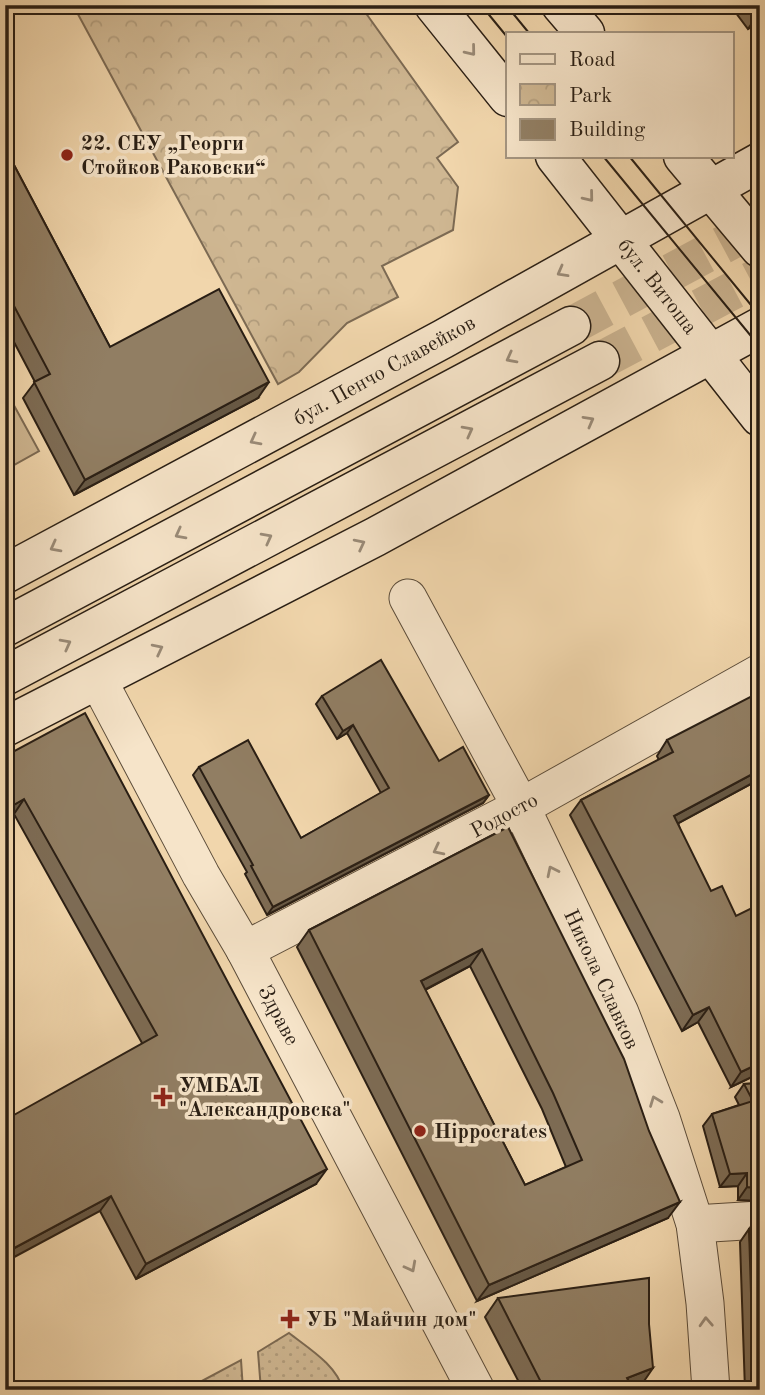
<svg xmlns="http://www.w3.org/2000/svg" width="765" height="1395" viewBox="0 0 765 1395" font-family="'Old Standard TT',serif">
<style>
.grass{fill:url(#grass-dots);stroke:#7c6a53;stroke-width:2}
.park{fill:url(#park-crowns);stroke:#7c6a53;stroke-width:2}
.pitch{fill:#cfb792;stroke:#7c6a53;stroke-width:2}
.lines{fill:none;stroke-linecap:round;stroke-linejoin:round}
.secondary-tunnel{stroke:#c9b18e;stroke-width:38;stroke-dasharray:38 19;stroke-linecap:butt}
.street-casing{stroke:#5b4c3a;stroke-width:39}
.secondary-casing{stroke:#291e14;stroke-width:41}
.street{stroke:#f6e4c9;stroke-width:37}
.secondary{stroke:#f6e4c9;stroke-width:38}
.tram{stroke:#291e14;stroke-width:2}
.wall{fill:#7d6c55;stroke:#291e14;stroke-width:2;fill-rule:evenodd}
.shaded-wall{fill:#665845;stroke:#291e14;stroke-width:2}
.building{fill:#917e63;stroke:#291e14;stroke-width:2;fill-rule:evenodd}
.oneway{stroke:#9a8b78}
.poi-dot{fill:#8f2418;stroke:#f6e4c9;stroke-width:2.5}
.labels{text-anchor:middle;stroke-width:7;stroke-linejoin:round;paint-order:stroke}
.poi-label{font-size:21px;font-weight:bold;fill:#291e14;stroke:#f6e4c9;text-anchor:start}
.street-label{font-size:21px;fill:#291e14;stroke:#f6e4c9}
</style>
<defs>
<pattern id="grass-dots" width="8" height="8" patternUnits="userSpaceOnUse" patternTransform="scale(1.75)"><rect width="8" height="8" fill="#cfb792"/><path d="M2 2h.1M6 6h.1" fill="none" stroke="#b29d7d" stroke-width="1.8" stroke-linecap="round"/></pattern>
<pattern id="park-crowns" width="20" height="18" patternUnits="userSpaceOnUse" patternTransform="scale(1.75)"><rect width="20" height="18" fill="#cfb792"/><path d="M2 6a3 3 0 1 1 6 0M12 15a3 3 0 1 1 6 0" fill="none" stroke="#b29d7d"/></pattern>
</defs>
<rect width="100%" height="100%" fill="#f1d6ac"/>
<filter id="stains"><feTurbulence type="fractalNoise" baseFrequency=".00286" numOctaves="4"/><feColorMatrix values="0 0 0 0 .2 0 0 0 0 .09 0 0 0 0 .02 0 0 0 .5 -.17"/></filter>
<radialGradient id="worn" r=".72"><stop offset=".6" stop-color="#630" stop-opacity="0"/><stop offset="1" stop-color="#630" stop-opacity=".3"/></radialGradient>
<g class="grass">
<path d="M 289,1333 C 308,1348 337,1365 343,1390 L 261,1390 L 258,1352 Z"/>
<polygon points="241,1360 243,1390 185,1390"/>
</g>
<polygon class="park" points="73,5 360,5 458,142 437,158 458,187 453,230 382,266 398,297 347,323 299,372 278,384"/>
<polygon class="pitch" points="5,389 39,451 5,470"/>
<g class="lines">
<g class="secondary-tunnel">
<polyline points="571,326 760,225"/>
<polyline points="600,361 760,276"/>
</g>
<g class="street-casing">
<g id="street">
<polyline points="408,598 521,807 620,1013 661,1118 695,1224 705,1303 711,1390"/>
<polyline points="98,680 201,875 245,950 476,1390"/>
<polyline points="245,950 521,807 760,673"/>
<polyline points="695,1224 760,1220"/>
</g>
</g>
<g class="secondary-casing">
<g id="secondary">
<polyline points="434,5 508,97"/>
<polyline points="561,5 585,33"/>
<polyline points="555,156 760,417"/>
<polyline points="683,156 760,248"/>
<polyline points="5,574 443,339 760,162"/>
<polyline points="5,627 571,326"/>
<polyline points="5,676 600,361"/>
<polyline points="5,727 375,537 760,327"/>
</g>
</g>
<use href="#street" class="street"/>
<use href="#secondary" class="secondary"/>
<g class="tram">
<polyline points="481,5 508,38"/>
<polyline points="506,5 529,33"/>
<polyline points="603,156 760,347"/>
<polyline points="629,156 760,316"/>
</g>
</g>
<g class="wall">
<polygon points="730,5 760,5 760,20 748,29"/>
<polygon points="5,148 110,347 258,398 74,495 23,398 35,382 5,325"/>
<polygon points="322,696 439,761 489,795 483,803 267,915 245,874 247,872 193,775 199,767 301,838 381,793 347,733 337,739 316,704"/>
<polygon points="667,740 760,779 678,823 760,1073 731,1087 698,1022 682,1031 570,815 581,800 659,760 657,756"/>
<polygon points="5,756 316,1184 136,1279 100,1211 142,1043 14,814 5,819"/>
<path d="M 508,827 L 668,1218 L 477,1301 L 297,947 L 309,930 ZM 470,966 L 542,1109 L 566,1167 L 525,1185 L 425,990 Z"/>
<polygon points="760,1083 760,1201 738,1200 738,1186 720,1187 703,1126 712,1114 739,1105 735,1097 744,1084"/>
<polygon points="749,1229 760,1390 745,1390 740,1242"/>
<polygon points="498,1298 640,1387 633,1390 523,1390 485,1317"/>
</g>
<g class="shaded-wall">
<polygon points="760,13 760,20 748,29 758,14"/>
<polygon points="269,382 258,398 74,495 85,480"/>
<polygon points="353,725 347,733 337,739 343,731"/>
<polygon points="760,770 760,779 664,831 674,816"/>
<polygon points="489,795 483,803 267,915 273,907"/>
<polygon points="24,799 14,814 5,819 5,810"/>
<polygon points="482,949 470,966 409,998 421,981"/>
<polygon points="709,1007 698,1022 682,1031 693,1015"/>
<polygon points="760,1063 760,1073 731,1087 741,1072"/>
<polygon points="327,1169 316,1184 136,1279 146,1264"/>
<polygon points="747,1173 738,1186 720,1187 730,1174"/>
<polygon points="747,1187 760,1188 760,1201 738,1200"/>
<polygon points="111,1196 100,1211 5,1262 5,1253"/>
<polygon points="680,1202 668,1218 477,1301 489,1285"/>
<polygon points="653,1368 640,1387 632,1390 627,1378"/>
</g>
<g class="building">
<polygon points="751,5 760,5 760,13 758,14"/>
<polygon points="5,148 110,347 219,289 269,382 85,480 34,382 50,374 5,289"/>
<polygon points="381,660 439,761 463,747 489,795 273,907 251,866 253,865 199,767 248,740 301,838 389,788 353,725 343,731 322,696"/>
<polygon points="754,695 760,706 760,770 674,816 711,891 722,886 736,916 760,904 760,1063 741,1072 709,1007 693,1015 581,800 673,752 667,740"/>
<polygon points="85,713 327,1169 146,1264 111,1196 5,1253 5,1120 157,1035 24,799 5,810 5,756"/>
<path d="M 508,827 L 624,1059 L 649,1131 L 680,1202 L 489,1285 L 309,930 ZM 482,949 L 553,1093 L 582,1160 L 525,1185 L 421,981 Z"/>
<polygon points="760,1083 760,1188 747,1187 747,1173 730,1174 712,1114 753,1101 744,1084"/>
<polygon points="760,1228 760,1390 754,1390 749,1229"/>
<polygon points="649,1278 649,1324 653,1368 627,1378 633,1390 545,1390 498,1298"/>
</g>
<defs><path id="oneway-chevron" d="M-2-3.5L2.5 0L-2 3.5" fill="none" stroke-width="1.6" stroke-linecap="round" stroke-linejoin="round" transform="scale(1.75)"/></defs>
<g class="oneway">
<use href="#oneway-chevron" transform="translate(471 51) rotate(51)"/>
<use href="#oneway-chevron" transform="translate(589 197) rotate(51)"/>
<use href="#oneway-chevron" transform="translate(562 272) rotate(151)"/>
<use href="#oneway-chevron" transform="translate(511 358) rotate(152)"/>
<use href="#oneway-chevron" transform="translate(589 421) rotate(-29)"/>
<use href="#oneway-chevron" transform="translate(468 431) rotate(-28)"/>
<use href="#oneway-chevron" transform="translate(255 440) rotate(152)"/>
<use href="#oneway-chevron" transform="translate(180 534) rotate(152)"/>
<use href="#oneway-chevron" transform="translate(267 538) rotate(-28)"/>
<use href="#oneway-chevron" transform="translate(360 544) rotate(-27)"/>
<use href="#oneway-chevron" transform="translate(55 547) rotate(152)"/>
<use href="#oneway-chevron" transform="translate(66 644) rotate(-28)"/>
<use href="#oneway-chevron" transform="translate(158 649) rotate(-27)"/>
<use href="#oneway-chevron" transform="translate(438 850) rotate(153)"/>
<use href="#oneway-chevron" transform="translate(552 871) rotate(-116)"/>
<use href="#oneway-chevron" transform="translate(655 1101) rotate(-111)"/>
<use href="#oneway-chevron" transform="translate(411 1267) rotate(62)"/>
<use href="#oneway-chevron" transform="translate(706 1322) rotate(-93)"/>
</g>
<g class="poi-dot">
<circle cx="67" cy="155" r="7"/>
<path d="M159.5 1086.5h7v7h7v7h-7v7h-7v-7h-7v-7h7z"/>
<circle cx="420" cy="1131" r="7"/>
<path d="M286.5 1308.5h7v7h7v7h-7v7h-7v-7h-7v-7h7z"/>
</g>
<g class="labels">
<g class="poi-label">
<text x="81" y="150">22. СЕУ „Георги<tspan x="81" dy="24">Стойков Раковски“</tspan></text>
<text x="179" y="1092">УМБАЛ<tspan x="179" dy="24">"Александровска"</tspan></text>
<text x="434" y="1138">Hippocrates</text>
<text x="306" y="1326">УБ "Майчин дом"</text>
</g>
<g class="street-label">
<text transform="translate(658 286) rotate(52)" y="7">бул. Витоша</text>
<text transform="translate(384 370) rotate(-29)" y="7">бул. Пенчо Славейков</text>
<text transform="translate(504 815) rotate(-28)" y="7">Родосто</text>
<text transform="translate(602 979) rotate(65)" y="7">Никола Славков</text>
<text transform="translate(279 1015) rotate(62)" y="7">Здраве</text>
</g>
</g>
<rect width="765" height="1395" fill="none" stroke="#f1d6ac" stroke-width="28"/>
<rect x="7" y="7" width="751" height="1381" fill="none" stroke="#291e14" stroke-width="3.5"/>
<rect x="14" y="14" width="737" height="1367" fill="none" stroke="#291e14" stroke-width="2"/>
<rect x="506" y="32" width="228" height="126" fill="#f6e4c9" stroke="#a49581" stroke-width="2"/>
<rect x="520" y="54" width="35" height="10" fill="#f6e4c9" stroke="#a49581" stroke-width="2"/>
<text x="569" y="66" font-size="21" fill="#291e14">Road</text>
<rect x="520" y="84" width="35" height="21" fill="url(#park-crowns)" stroke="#a49581" stroke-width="2"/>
<text x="569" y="102" font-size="21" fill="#291e14">Park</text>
<rect x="520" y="119" width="35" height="21" fill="#917e63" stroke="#a49581" stroke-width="2"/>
<text x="569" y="136" font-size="21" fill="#291e14">Building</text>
<rect width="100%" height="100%" filter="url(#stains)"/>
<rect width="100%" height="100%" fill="url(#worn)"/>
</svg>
